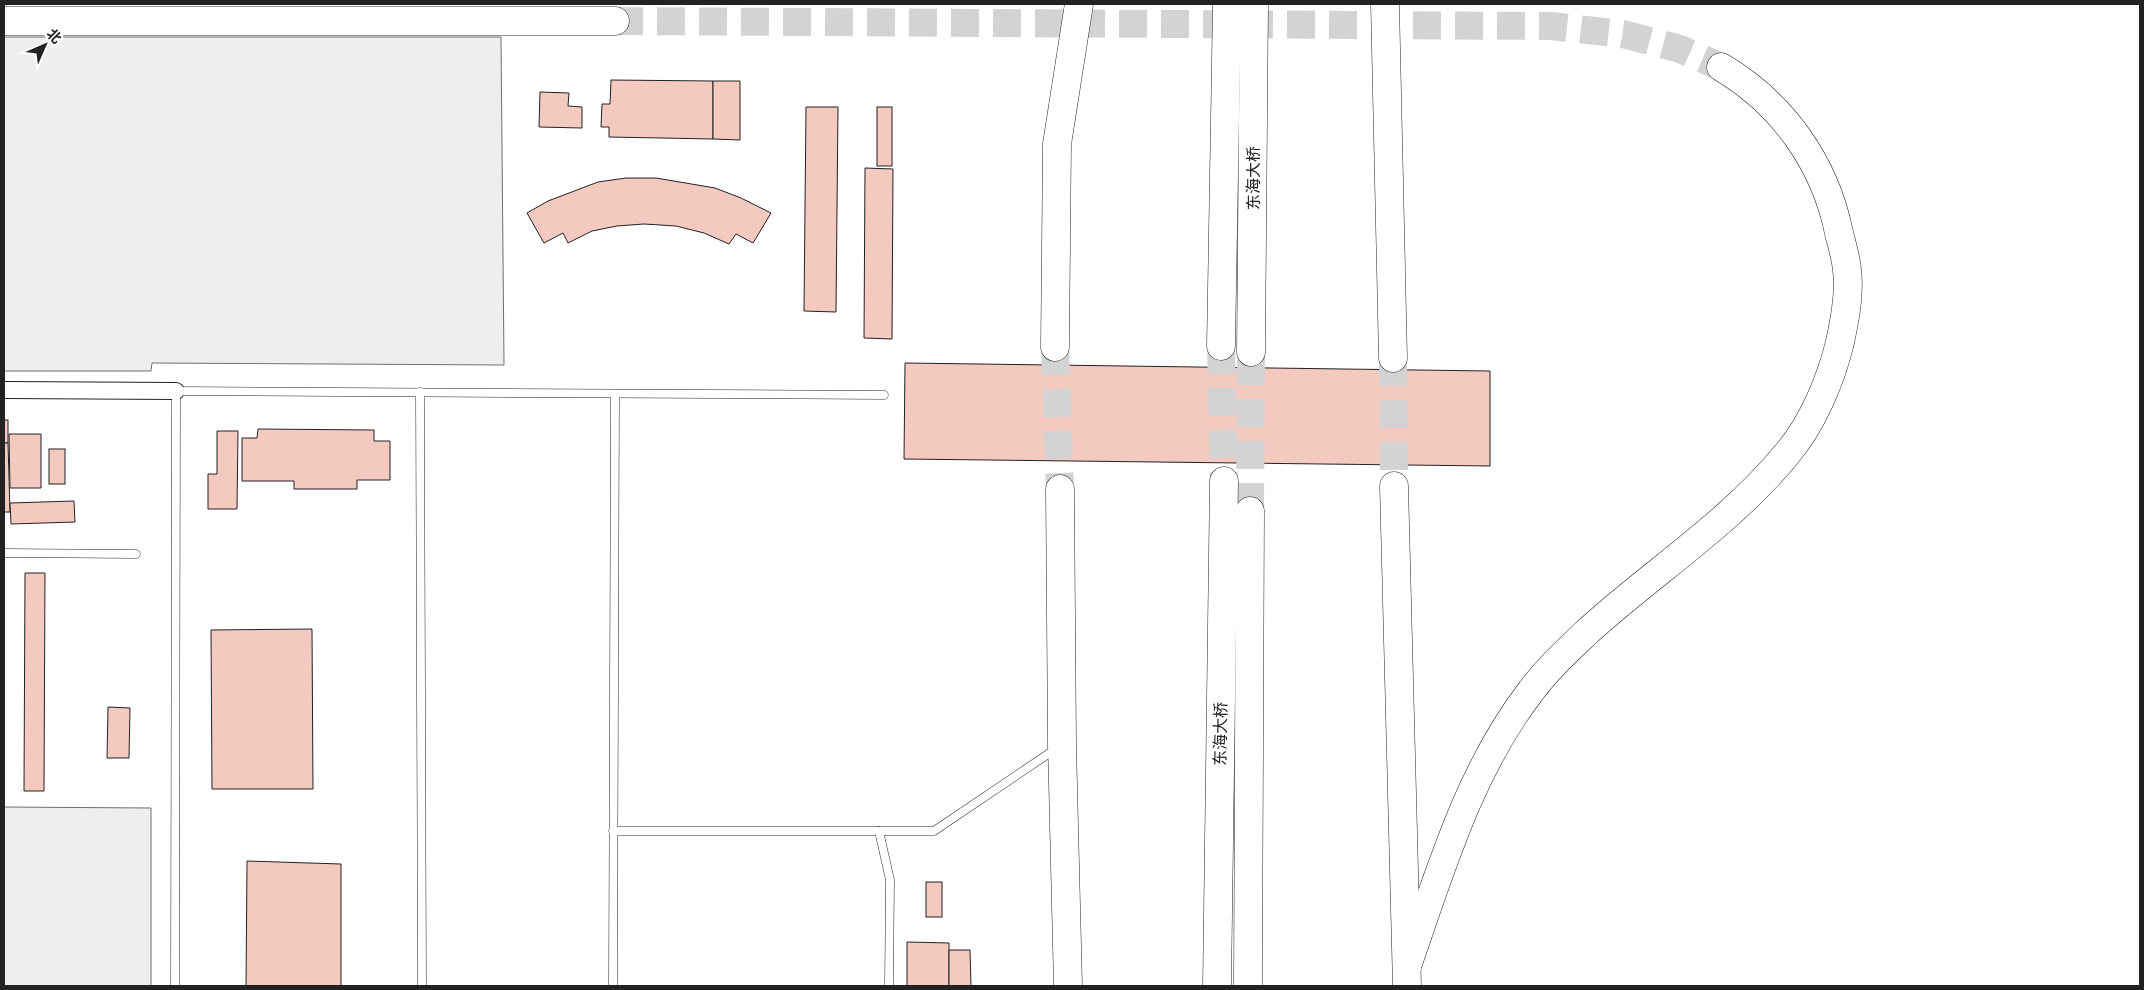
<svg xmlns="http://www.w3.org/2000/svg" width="2144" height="990" viewBox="0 0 2144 990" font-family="'Roboto Serif','Noto Sans SC',serif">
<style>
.green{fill:#eee;stroke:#6f6f6f}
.building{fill:#f3c9c0;stroke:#222}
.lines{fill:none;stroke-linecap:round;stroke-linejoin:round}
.highway-tunnel{stroke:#d3d3d3;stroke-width:28;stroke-dasharray:28 14;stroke-linecap:butt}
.lane-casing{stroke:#222;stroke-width:9}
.street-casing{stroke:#222;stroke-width:18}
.highway-casing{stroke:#222;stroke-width:29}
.lane{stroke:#fff;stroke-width:8}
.street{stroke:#fff;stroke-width:16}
.highway{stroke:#fff;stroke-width:28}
.labels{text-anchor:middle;stroke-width:4;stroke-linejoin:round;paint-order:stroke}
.street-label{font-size:16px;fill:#222;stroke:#fff}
</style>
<rect width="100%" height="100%" fill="#fff"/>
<g class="green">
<polygon points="4,37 501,37 504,365 152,363 151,371 4,371"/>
<polygon points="4,807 151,808 151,986 4,986"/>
</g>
<g class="building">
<polygon points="611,80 713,81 713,139 609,137 609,127 601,127 602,104 610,104"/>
<polygon points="713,81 740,81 740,140 713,139"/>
<polygon points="540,92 569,93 568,106 582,107 582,128 539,127"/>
<polygon points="806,107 838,107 836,312 804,311"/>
<rect x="877" y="107" width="15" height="59"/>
<polygon points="865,168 893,169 892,339 864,338"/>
<polygon points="626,178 656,178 715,188 741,198 771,213 753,243 736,234 729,244 704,233 676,226 644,224 617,226 592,231 568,243 563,233 544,243 527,213 548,201 598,182"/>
<polygon points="905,363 1490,371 1490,466 904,459"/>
<rect x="4" y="420" width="4" height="23"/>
<polygon points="258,429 374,430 374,441 390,441 390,480 357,480 357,489 294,489 294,481 242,481 242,438 257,438"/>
<polygon points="217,431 238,431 237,509 208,509 208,474 217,474"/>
<polygon points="9,434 41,434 41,488 10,488"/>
<polygon points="4,443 8,443 10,512 4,512"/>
<rect x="49" y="449" width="16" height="35"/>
<polygon points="74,501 75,522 11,524 10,503"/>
<polygon points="25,573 45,573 44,791 24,791"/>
<polygon points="312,629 313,789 212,789 211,630"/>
<polygon points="108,707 130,708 129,758 107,758"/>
<polygon points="247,861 341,864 341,986 246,986"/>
<rect x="926" y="882" width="16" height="35"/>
<polygon points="907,942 949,943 949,986 907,986"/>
<polygon points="949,950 970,950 971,986 949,986"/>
</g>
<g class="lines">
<g class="highway-tunnel">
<polyline points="615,21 1551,26 1623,34 1680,49 1721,67"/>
<polyline points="1221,346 1224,481"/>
<polyline points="1055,347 1060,489"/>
<polyline points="1393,358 1394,486"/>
<polyline points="1250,511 1251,352"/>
</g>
<g class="lane-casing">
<g id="lane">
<polyline points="420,392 422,986"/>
<polyline points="4,553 136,554"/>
<polyline points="613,831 934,831 1057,748"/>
<polyline points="879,831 890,880 889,986"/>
<polyline points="175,986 176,391 884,395"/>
<polyline points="613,986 615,394"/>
</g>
</g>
<g class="street-casing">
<polyline id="street" points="4,390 176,391"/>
</g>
<g class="highway-casing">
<g id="highway">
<polyline points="1385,4 1393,358"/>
<polyline points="4,21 615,21"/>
<polyline points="1221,346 1227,4"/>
<polyline points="1055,347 1057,144 1079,4"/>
<polyline points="1251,352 1254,4"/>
<polyline points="1394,486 1407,986"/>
<polyline points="1060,489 1062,744 1068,986"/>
<path d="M 1407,966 C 1440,872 1469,771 1531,691 C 1548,668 1568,650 1588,631 C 1653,572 1730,523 1786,455 C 1812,425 1831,380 1840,342 C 1845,319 1850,293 1847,270 C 1846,258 1842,245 1839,233 C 1825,163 1782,103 1721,67"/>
<polyline points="1217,986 1224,481"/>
<polyline points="1248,986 1250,511"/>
</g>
</g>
<use href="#lane" class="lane"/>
<use href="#street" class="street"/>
<use href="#highway" class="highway"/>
</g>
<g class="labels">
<g class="street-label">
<text transform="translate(1253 178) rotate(-90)" y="6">东海大桥</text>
<text transform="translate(1220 734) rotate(-89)" y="6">东海大桥</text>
</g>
</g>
<rect width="2144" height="990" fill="none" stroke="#222222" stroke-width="10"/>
<g transform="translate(45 45) rotate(45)" stroke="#ffffff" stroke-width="4" paint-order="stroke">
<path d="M0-4L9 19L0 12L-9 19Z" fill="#222222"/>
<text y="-8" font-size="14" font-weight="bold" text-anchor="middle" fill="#222222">北</text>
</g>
</svg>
